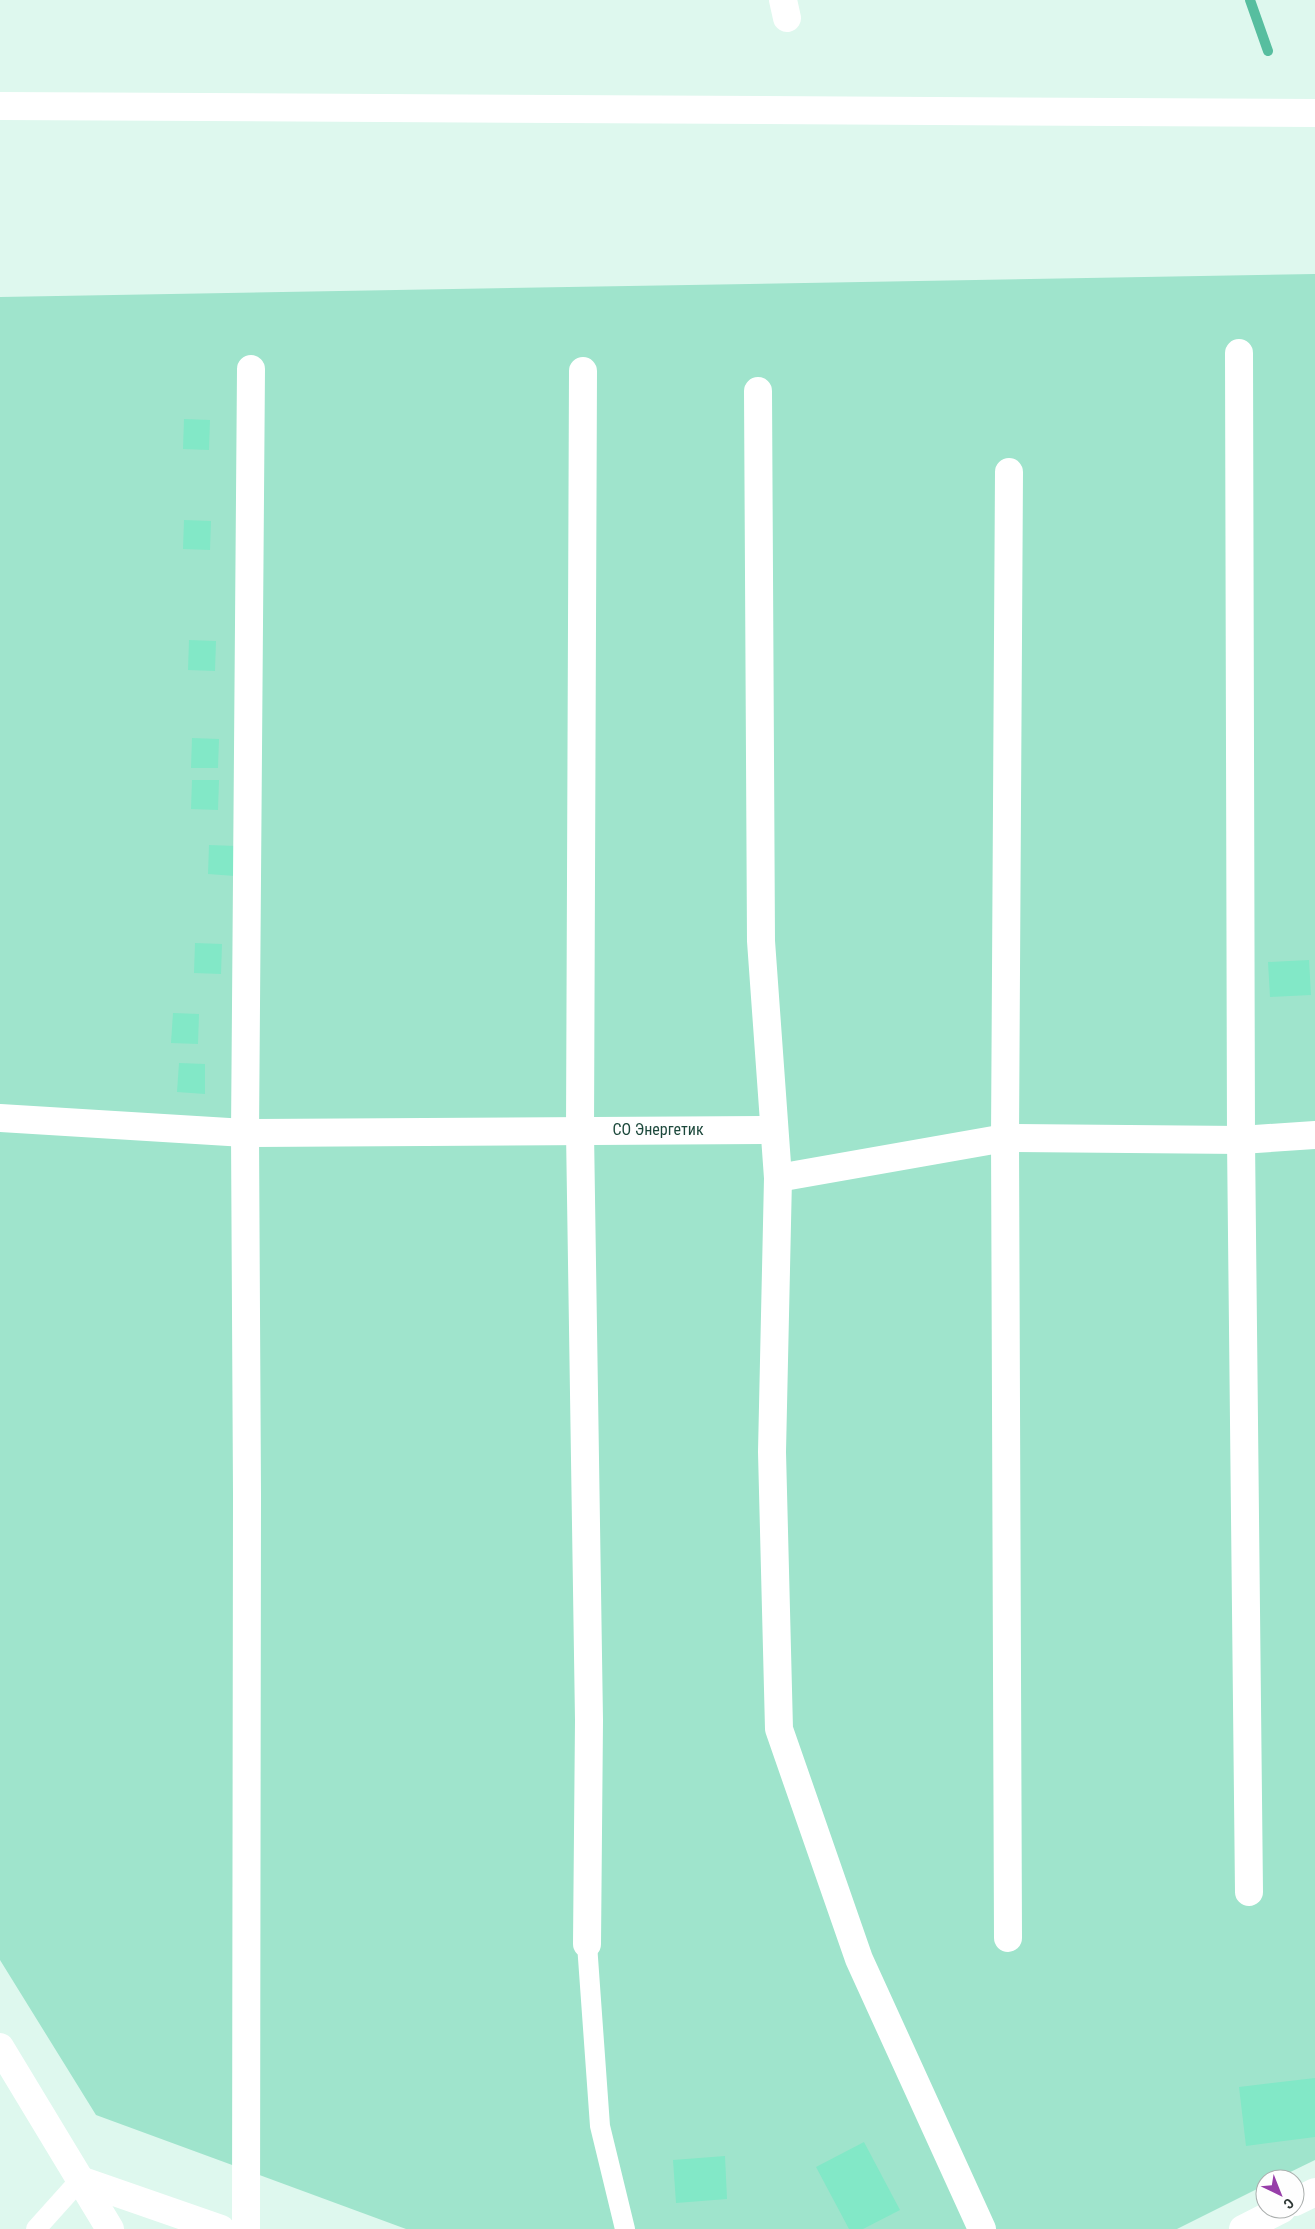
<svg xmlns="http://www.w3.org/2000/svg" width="1315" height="2229" viewBox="0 0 1315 2229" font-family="'Roboto Condensed',sans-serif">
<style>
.green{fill:#9fe4cc}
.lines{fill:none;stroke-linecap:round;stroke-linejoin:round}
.stream{stroke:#57be9f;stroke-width:10}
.building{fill:#82e8c7}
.service{stroke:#fff;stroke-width:20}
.minor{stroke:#fff;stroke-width:28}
.primary{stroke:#fff;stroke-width:28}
.labels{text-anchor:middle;stroke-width:4.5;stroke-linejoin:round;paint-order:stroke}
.park-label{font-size:16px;fill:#1c483b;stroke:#fefefe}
</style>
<rect width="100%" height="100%" fill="#def8ee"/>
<polygon class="green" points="1315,274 1315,2160 1276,2179 1265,2179 1265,2185 1177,2229 406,2229 96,2115 0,1960 0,297"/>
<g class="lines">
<polyline class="stream" points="1250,0 1268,51"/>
</g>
<g class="building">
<polygon points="184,419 210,420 209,450 183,449"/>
<polygon points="184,520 211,521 210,550 183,549"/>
<polygon points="189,640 216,641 215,671 188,670"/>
<polygon points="192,738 219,739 218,768 191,768"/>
<polygon points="192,780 219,780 218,810 191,809"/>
<polygon points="209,845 236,846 235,876 208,874"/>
<polygon points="195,943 222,944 221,974 194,973"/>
<polygon points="1309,960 1311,995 1270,997 1268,962"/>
<polygon points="173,1013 199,1014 198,1044 171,1043"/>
<polygon points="179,1063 205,1064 205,1094 177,1092"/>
<polygon points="1315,2078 1315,2137 1246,2146 1239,2087"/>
<polygon points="864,2142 900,2210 863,2229 849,2229 816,2167"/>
<polygon points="725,2156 727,2199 676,2203 673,2160"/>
</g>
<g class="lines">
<g class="service">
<polyline points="587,1944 600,2126 625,2229"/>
<polyline points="36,2229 80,2180"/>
</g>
<g class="minor">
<polyline points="783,0 787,18"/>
<polyline points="1239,353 1241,1140 1249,1892"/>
<polyline points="583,371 580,1132 589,1720 587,1944"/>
<polyline points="758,391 761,941 778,1178 772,1452 779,1729 859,1959 982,2229"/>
<polyline points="0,1118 245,1133 774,1130"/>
<polyline points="778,1178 1005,1138 1241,1140 1315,1135"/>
<polyline points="1008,1938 1005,1138 1009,472"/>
<polyline points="0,2047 110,2229"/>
<polyline points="80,2180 221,2229"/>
<polyline points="1295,2202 1315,2192"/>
<polyline points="246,2229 247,1494 245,1133 251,369"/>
<polyline points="1243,2229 1282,2209"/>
</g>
<polyline class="primary" points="0,106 1315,113"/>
</g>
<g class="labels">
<g class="park-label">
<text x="658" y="1135">СО Энергетик</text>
</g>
</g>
<g transform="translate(1280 2194) rotate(137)"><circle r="24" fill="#fefefe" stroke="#abafae"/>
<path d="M0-4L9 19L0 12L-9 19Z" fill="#973ea9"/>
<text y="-8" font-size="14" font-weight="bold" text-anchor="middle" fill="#2f3936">С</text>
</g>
</svg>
